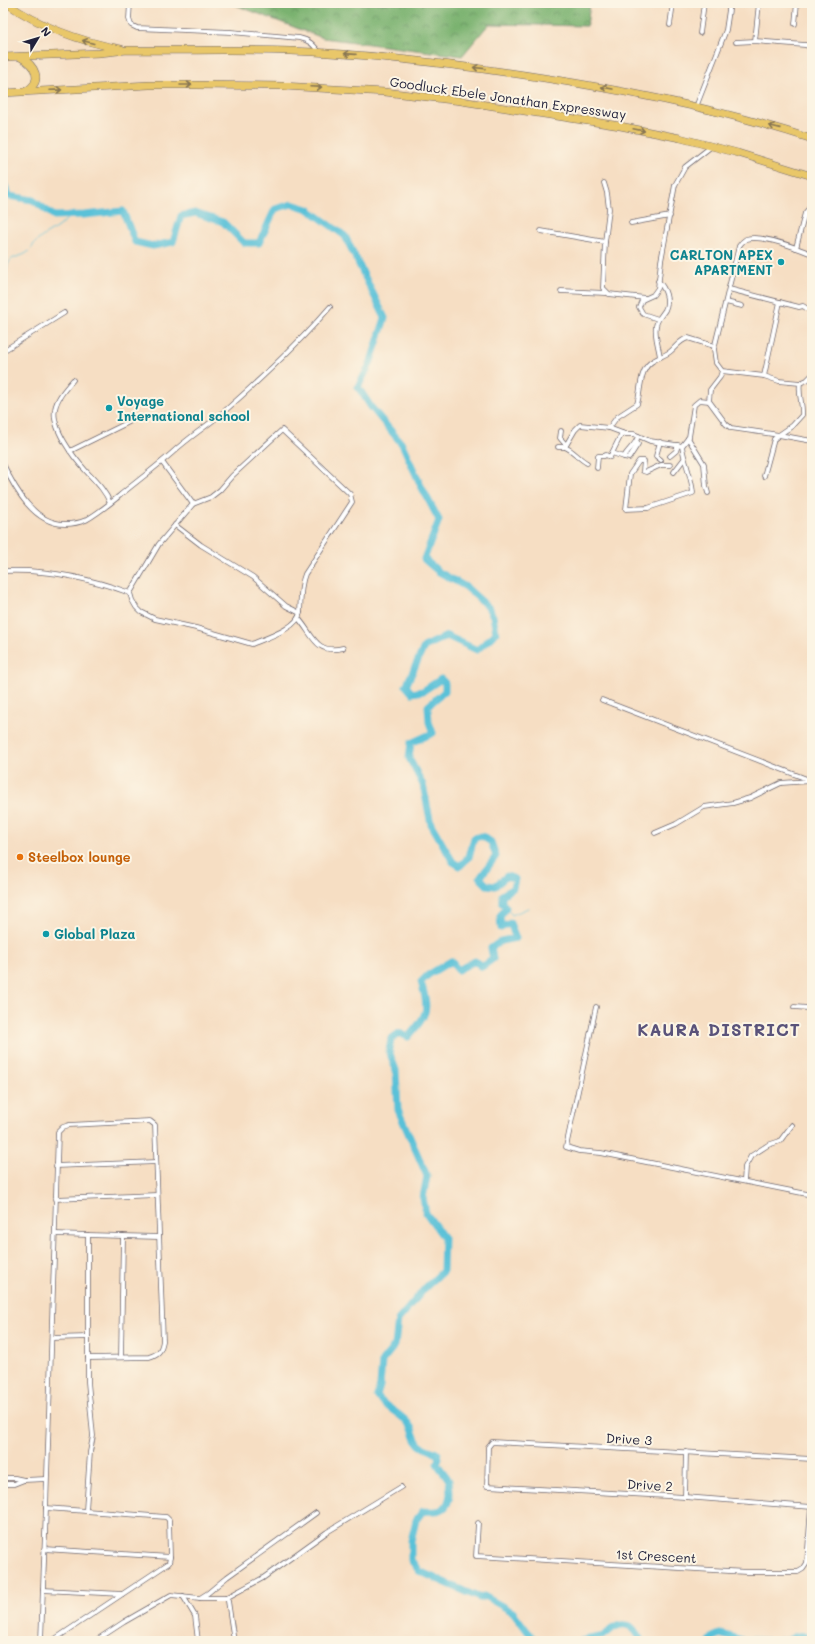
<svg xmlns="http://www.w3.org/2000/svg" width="815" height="1644" viewBox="0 0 815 1644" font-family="Mali,sans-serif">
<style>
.forest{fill:url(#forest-crowns);stroke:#4e6a56}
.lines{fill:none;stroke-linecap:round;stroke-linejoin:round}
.stream{stroke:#5ac1d8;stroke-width:1}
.river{stroke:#5ac1d8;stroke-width:7}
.street-casing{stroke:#6c646b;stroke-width:5.5}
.primary-casing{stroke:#6c646b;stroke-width:8}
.street{stroke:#fff;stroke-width:4}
.primary{stroke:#e9c769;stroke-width:7}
.oneway{stroke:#867452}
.culture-dot{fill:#0f9aa8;stroke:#fcf5e5;stroke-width:1.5}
.food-dot{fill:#e8710a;stroke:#fcf5e5;stroke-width:1.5}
.labels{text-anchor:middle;stroke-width:4;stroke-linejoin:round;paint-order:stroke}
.street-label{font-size:13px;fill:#22223b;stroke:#fcf5e5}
.culture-label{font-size:13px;font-weight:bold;fill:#0d838f;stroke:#fcf5e5;text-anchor:start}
.food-label{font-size:13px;font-weight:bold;fill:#c56008;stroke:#fcf5e5;text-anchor:start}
.district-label{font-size:17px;font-weight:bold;letter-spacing:1px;fill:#5a537a;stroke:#fcf5e5}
</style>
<defs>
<pattern id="forest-crowns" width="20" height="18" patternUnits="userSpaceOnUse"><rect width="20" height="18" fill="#7ab270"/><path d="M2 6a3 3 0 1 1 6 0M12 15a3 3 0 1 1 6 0" fill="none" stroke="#64905d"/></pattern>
</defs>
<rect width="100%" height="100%" fill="#fcf5e5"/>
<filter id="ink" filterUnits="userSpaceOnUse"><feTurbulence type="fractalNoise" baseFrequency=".025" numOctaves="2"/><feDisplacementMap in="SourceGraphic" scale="8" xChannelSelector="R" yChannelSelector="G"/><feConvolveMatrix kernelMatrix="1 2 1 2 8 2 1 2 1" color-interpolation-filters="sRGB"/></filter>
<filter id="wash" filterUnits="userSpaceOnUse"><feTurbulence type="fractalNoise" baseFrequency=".012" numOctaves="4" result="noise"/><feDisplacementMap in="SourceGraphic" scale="16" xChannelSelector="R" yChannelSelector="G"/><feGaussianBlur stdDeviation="0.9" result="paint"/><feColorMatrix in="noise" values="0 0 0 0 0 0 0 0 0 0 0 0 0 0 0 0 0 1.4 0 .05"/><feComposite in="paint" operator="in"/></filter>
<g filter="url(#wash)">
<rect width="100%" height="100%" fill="#f6dec3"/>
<polygon class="forest" points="230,3 584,3 590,4 587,26 489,24 462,56 323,38"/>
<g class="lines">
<g class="stream">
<path d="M 3,276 L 6,276 C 7,250 20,262 31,249 C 33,247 33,244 36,242 C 43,235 51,232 59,226 C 63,223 67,219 70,216"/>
<polyline points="506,907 512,915 528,908"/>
</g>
<g class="river">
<path d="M 3,181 L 9,196 L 33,200 L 54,216 L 84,215 L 123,211 L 135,242 L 153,246 L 173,242 L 181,216 L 195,213 L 223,222 L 244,243 L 259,243 L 275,209 L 292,204 L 308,209 L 345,236 L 385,318 L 370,364 L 358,387 L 371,407 L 402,444 L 421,486 L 439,520 L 424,559 L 439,572 L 466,587 L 488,607 L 493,616 L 496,633 L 477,650 L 447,636 L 424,647 L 406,686 L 412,693 L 423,691 L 441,679 L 445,683 L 445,691 L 428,706 L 429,722 L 433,733 L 411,743 L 409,758 L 423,785 L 431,824 L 453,862 L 460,866 L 469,857 L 474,838 L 482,836 L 491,842 L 496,856 L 480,878 L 487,885 L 495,886 L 507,876 L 515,879 L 513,888 L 502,895 L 502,903 L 506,907 L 500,916 L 501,928 L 510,923 L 516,938 L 501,941 L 491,948 L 493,959 L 482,967 L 475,961 L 458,970 L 451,961 L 428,975 L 421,982 C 430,1011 427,1015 408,1037 L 399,1033 L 391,1039 L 389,1051 L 396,1070 L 398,1110 L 427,1176 L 423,1198 L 426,1213 L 444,1238 L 443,1271 L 426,1287 L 398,1320 L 395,1345 L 382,1361 L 380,1386 L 377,1396 C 385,1409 403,1413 411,1427 C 415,1434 414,1441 421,1446 C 426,1450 433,1450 438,1454 L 439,1458 L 437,1463 C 440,1470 447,1475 449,1481 C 450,1486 450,1490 450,1494 C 448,1512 439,1512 423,1511 L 416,1520 L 411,1541 L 411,1560 L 419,1571 L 480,1598 L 484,1596 L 513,1612 L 528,1632 L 537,1641"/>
<path d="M 581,1641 C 588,1639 596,1638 603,1636 C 606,1635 609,1631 612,1629 C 626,1619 636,1628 641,1641"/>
<polyline points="710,1641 713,1637 720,1634 742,1640 786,1641"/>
<path d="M 787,1641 C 797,1634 802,1634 812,1640"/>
</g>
</g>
</g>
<g filter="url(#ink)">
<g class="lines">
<g class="street-casing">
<g id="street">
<polyline points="124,3 130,4 145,3"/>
<path d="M 130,3 L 129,19 L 131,25 L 137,28 L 231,32 L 299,38 C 309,40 313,44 319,52"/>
<polyline points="795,24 797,3"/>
<polyline points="670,25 673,3"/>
<polyline points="700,33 704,3"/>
<polyline points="755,41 759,3"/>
<polyline points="736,42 755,41 805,45 812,47"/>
<polyline points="696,107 726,30 730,3"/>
<polyline points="604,183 607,193 609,209 605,242 603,288 609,294 645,298"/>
<polyline points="631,223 670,216"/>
<polyline points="541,231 605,242"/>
<polyline points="796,248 805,213 812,205"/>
<path d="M 658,281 C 665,288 670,300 665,310 C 662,315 657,319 656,326 C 654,335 659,348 660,357"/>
<polyline points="729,289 799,307 803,306 812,312"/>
<polyline points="561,291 606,293"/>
<polyline points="726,302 742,306"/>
<polyline points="658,319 643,314 639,307 642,300 653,295 658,288 661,261 675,185 685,167 712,146"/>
<polyline points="3,351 64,313"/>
<polyline points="764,376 780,302"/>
<path d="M 73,380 C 66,388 57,398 55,409 C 51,428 74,458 86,471 C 95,481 105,490 110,503"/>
<path d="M 800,383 L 779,381 L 764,376 L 722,371 L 716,363 L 714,349 L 739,246 C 741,243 743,241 746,239 C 762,234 797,248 812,254"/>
<polyline points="709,401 710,390 720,377 722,371"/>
<path d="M 609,428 L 617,417 L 637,404 C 641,392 639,372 650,363 C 656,358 665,356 671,351 C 677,346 680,340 688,338 L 714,346"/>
<path d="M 282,430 L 350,494 L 352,502 L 305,574 C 300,586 301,599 300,612 C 299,628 266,638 252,644 L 196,628 L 155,619 L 141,612 L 136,607 L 132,600 L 130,593 L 159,544 L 193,504 L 211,497 L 220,490 L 232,476 Z"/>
<polyline points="561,431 560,438 566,445"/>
<polyline points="688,438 704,464 706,486 708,493"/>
<polyline points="660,442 656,456 661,460"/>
<polyline points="558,447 565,447"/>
<polyline points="70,451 129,422"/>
<path d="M 612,453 L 624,457 C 628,449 636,445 638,436"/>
<polyline points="670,456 676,451 678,445"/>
<polyline points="624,457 629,458 638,444 637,442"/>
<polyline points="162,462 193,504"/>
<path d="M 587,463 C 579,459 574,451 565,447 L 575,430 L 580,425 L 609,428 L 625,434 L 634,434 L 650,441 L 682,446 L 689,437 L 694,405 L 700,400 L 709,401 L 726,424 L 731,428 L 779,435 L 792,426 L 802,415 C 803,404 798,395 800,383 L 807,380 L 812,375"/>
<path d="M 3,464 C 15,489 34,524 65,524 C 72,524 79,523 86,520 C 97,514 108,505 118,497 C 136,482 155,468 172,453 C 189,437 209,425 227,409 C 263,377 298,344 330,307"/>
<path d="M 670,465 L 661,465 L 646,472 L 643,471 L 644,461 L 639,461 L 630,474 L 626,509 L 648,508 L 693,493 C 692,477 684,462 682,446"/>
<polyline points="597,468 598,456 604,456 606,455 610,457 622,433"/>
<polyline points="674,472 684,459"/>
<polyline points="764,476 774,439 779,435 812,441"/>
<polyline points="175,525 201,545 253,577 286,606 300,613"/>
<path d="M 3,571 C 46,569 89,578 130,593"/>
<path d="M 298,618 C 313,634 315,655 343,648"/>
<polyline points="602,700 812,781"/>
<polyline points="655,833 676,824 704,807 733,803 750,798 781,783 810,781"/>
<polyline points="596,1007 566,1147 579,1151 601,1153 812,1195"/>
<polyline points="794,1007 808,1008 812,1007"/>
<polyline points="56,1166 156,1162"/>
<polyline points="744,1181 745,1167 751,1156 768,1145 780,1141 792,1125"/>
<polyline points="55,1199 157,1195"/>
<polyline points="55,1234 88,1235 88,1358"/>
<polyline points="88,1235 159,1237"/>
<polyline points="52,1338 88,1337"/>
<polyline points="121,1357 123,1236"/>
<polyline points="812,1459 492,1442 488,1447 487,1486 685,1497 812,1507"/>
<polyline points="3,1478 15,1478 24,1480"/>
<polyline points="3,1484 14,1484 24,1480 46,1479"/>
<polyline points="685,1497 686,1452"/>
<path d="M 46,1508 L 58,1132 L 63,1127 L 69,1125 L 150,1121 L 155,1125 L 163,1341 C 161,1351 159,1354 149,1357 L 88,1358 L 88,1382 L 93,1436 L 90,1452 L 86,1510"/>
<polyline points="478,1523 476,1556 746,1572 798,1572 803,1569 807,1563 811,1507"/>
<polyline points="44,1549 170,1557"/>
<polyline points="43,1590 122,1594"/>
<polyline points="183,1596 195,1616 198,1641"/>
<polyline points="200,1598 226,1598 228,1601 234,1641"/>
<polyline points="226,1598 263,1578 327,1532 401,1487"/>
<polyline points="41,1641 46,1508 166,1517 169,1520 170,1557 169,1563 52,1641"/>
<polyline points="95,1641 124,1622 171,1595 200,1598 208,1593 227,1577 316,1513"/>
</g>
</g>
<g class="primary-casing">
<g id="primary">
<path d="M 6,3 C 41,27 78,41 121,49"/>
<path d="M 3,57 L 100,53 L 127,50 C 181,51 236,49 290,51 C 375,54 460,65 544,78 C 634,92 725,110 812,139"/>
<path d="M 20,57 C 35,65 44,81 26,91"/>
<polyline points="3,93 149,85 196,85 283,86 385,92 461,101 620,126 680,138 738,153 812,176"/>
</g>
</g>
<use href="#street" class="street"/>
<use href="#primary" class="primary"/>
</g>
<defs><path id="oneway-shaft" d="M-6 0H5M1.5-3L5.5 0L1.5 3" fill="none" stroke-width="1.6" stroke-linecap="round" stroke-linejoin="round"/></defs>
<g class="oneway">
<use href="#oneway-shaft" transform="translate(88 42) rotate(-165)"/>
<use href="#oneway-shaft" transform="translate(350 54) rotate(-176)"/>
<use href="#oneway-shaft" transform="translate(479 68) rotate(-174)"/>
<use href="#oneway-shaft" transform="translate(186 85)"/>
<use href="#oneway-shaft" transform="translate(316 87) rotate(2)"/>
<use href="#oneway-shaft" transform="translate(607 88) rotate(-170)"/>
<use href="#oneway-shaft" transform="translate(56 90) rotate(-2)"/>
<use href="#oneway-shaft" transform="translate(775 127) rotate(-165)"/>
<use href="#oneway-shaft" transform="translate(639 130) rotate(12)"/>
</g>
</g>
<g class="culture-dot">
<circle cx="781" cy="262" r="4"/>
<circle cx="109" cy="408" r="4"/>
<circle cx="46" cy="934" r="4"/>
</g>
<circle class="food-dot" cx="20" cy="857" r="4"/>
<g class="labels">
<g class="street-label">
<text transform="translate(508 98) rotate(8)" y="5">Goodluck Ebele Jonathan Expressway</text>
<text transform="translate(629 1439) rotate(3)" y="5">Drive 3</text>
<text transform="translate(650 1485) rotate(3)" y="5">Drive 2</text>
<text transform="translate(656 1556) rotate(3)" y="5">1st Crescent</text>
</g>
<g class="culture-label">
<text x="773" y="260" text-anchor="end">CARLTON APEX<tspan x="773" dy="15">APARTMENT</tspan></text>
<text x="117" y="406">Voyage<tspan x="117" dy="15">International school</tspan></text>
<text x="54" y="939">Global Plaza</text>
</g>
<g class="food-label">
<text x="28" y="862">Steelbox lounge</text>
</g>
<g class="district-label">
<text x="719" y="1036">KAURA DISTRICT</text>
</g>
</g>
<rect width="815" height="1644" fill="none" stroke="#fcf5e5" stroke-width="16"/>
<g transform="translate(38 38) rotate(52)" stroke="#fcf5e5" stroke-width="3" paint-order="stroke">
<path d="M0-3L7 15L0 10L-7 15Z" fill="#22223b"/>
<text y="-6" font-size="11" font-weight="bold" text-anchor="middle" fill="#22223b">N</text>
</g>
</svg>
